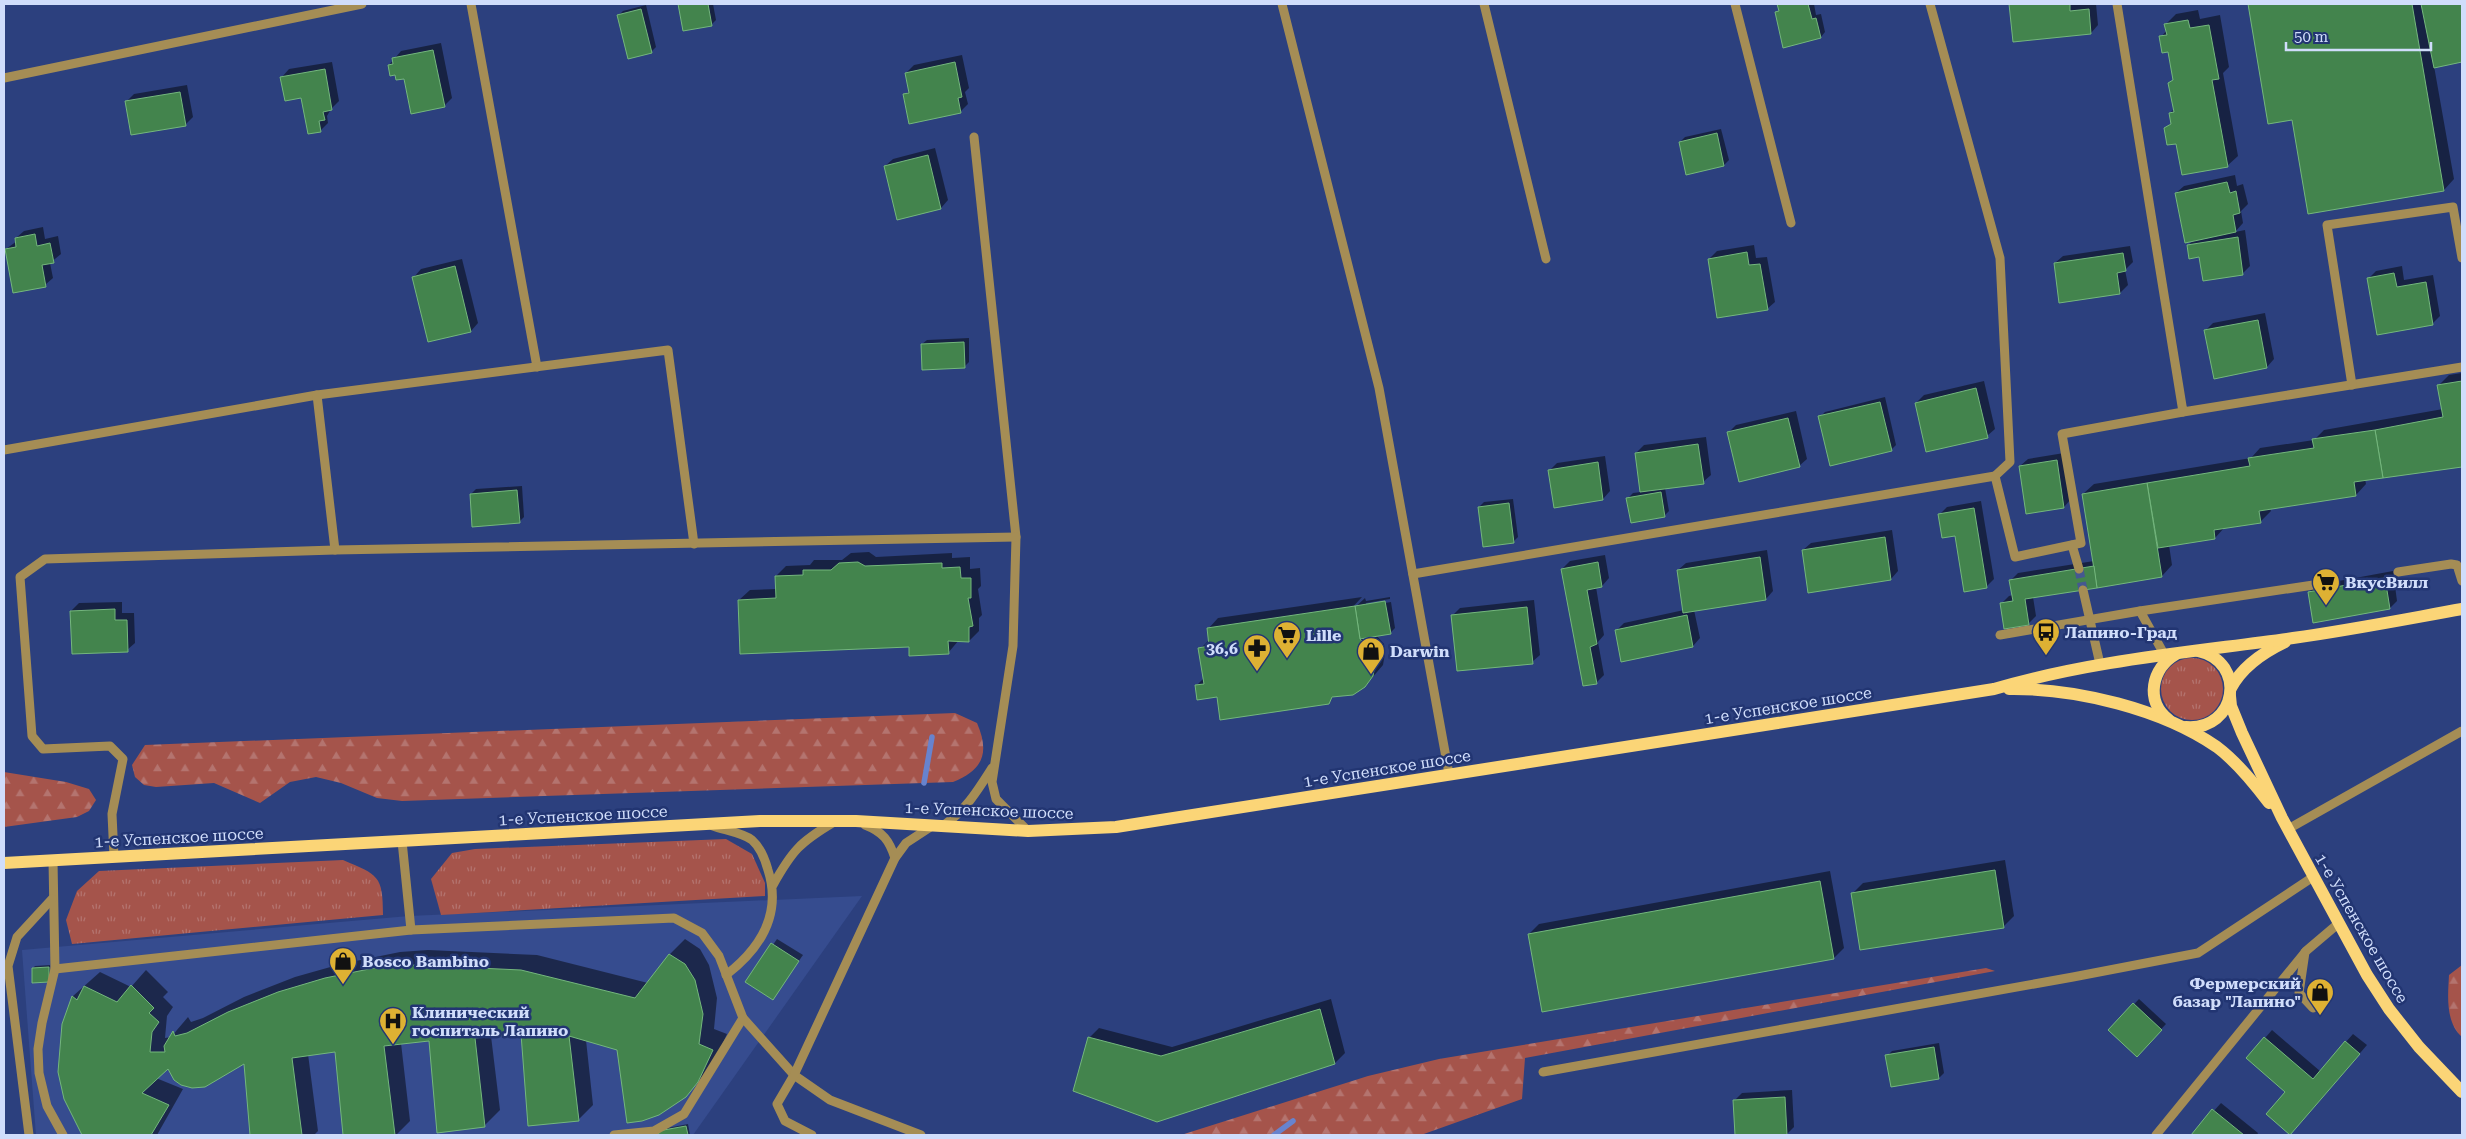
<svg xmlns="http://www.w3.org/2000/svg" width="2466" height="1139" viewBox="0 0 2466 1139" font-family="'Roboto Serif',serif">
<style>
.built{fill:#364c8f}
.grass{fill:url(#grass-tufts)}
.forest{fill:url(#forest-firs)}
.shadow{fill:#0007}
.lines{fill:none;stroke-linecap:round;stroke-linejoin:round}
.stream{stroke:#6783ce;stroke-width:5.5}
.building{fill:#43844d;stroke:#74b77d}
.minor-tunnel{stroke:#455891;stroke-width:9;stroke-dasharray:9 4.5;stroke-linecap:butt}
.minor{stroke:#a58d55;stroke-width:9}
.major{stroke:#fbd577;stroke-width:12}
.labels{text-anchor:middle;stroke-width:5;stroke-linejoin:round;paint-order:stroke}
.poi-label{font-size:16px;font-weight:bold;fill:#d0ddfb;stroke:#223572;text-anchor:start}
.street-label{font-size:16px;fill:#d0ddfb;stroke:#223572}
</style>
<defs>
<pattern id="grass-tufts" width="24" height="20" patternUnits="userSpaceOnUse" patternTransform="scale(1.25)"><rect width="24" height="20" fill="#a5544b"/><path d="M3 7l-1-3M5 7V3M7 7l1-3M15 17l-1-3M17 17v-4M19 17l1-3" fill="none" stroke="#b4746f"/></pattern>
<pattern id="forest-firs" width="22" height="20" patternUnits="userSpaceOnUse" patternTransform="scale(1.25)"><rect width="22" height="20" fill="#a5544b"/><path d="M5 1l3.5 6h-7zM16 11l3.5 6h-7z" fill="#b4746f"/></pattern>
</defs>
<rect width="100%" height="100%" fill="#2c407e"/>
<polygon class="built" points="862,896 693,1135 36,1135 22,950 409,916"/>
<g class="grass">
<circle cx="2192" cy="689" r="31"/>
<polygon points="726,839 752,854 765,883 765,896 441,915 431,879 452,853 475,849"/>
<path d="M 343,860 C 378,875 383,875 383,915 L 72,944 L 66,920 L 77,891 L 99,871 Z"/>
</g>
<g class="forest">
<path d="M 955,713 L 977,723 C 990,753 983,770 953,782 L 402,801 L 377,798 L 341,783 L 316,777 L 290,782 L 260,803 L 214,783 L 156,787 L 144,785 L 135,777 L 132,765 L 145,745 Z"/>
<polygon points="4,772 66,782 89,789 96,800 89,811 77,817 4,827"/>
<path d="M 2462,965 L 2462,1037 C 2445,1022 2448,995 2449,975 Z"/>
<polygon points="1986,968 1995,971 1525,1058 1522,1099 1421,1135 1181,1135 1368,1076 1439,1059"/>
</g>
<g class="shadow">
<polygon points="680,4 713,4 716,20 711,25 684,29"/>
<polygon points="1779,4 1814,4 1816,15 1821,14 1825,32 1821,37 1776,13 1780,9"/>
<polygon points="2010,4 2096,4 2098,25 2091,33 2014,41"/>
<polygon points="2249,4 2462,4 2462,61 2434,66 2454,179 2444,190 2293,119 2269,123"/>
<polygon points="646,5 656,47 651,52 618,16 623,11"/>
<polygon points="2198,10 2200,19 2220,15 2229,67 2223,73 2238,156 2227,166 2177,142 2165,129 2172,122 2170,113 2174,109 2170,83 2174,79 2169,51 2161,37 2167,30 2166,24 2176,14"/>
<polygon points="441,43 452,98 444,106 389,65 401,51"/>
<polygon points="962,55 969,88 965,92 968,104 960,112 905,95 910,90 906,73 914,65"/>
<polygon points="332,62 339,101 331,109 327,116 328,123 320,131 302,96 282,77 289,69"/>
<polygon points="187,85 193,117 185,125 126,102 134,94"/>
<polygon points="1721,129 1729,160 1724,165 1680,142 1685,137"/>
<polygon points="935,148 948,200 941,208 885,166 893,159"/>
<polygon points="2235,175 2237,186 2243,184 2248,204 2241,211 2243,223 2235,232 2245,230 2250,266 2243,273 2200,256 2188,245 2194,240 2176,193 2184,186"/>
<polygon points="43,227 45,239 58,236 61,254 50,263 53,278 45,285 6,249 17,241 16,238 24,231"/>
<polygon points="1754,245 1756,258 1767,257 1775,302 1767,309 1709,259 1717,251"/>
<polygon points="2130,246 2133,262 2125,270 2128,285 2120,293 2060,301 2055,263 2063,256"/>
<polygon points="462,259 478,323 471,331 414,277 421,269"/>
<polygon points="2402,266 2404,280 2433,275 2440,316 2432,324 2369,278 2376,271"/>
<polygon points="2265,313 2274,359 2267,367 2206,330 2213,323"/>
<polygon points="969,338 969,362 964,367 922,344 927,340"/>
<polygon points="2462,373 2462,466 2365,479 2366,484 2356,495 2270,508 2271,511 2260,522 2225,527 2215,538 2169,545 2172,565 2162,576 2033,597 2036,616 2028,624 2001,604 2009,596 2013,595 2011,580 2018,573 2094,561 2083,494 2094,484 2251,458 2260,448 2314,440 2324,430 2443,409 2439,385 2449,375"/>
<polygon points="1984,381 1995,429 1987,436 1916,403 1924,395"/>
<polygon points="1885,397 1896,445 1891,450 1820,417 1825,412"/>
<polygon points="1796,411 1807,459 1799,466 1728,433 1736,425"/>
<polygon points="1706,437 1711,475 1703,482 1665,488 1669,511 1664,516 1628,498 1633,493 1641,492 1636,453 1644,445"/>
<polygon points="2064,453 2071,499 2064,507 2020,466 2028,459"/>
<polygon points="1605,456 1610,491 1603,499 1549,471 1557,463"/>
<polygon points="522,486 524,517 519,522 471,494 476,489"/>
<polygon points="1513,499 1518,537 1513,542 1479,507 1484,502"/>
<polygon points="1981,501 1994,579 1986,587 1956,534 1940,514 1947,507"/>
<polygon points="1892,530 1898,571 1891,579 1803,550 1811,543"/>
<polygon points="1767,550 1773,591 1766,599 1694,610 1700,638 1693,646 1622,661 1616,631 1624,623 1684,610 1678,570 1686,563"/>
<polygon points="869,552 876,557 952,553 952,558 970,557 970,569 980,568 981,586 978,589 982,615 979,618 979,631 969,641 959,640 948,653 910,646 739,600 750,590 776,589 776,576 786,566 810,565 814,560 842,560 851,553"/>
<polygon points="1605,555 1609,578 1602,586 1596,587 1604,635 1598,642 1604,675 1596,683 1562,569 1570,561"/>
<polygon points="2393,571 2397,601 2390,608 2309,592 2317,585"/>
<polygon points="1362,597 1350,610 1351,611 1365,598 1366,601 1390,597 1390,599 1366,603 1366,606 1391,602 1395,628 1390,633 1376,635 1384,644 1385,653 1383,665 1365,686 1335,695 1328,702 1218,696 1196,686 1204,678 1200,649 1210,639 1208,629 1218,618"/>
<polygon points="1534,600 1540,655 1532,662 1453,615 1460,608"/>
<polygon points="122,602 122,613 134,613 135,643 127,650 71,611 79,603"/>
<polygon points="2005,860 2014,916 2003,927 1853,893 1863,883"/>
<polygon points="1830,871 1844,948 1834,958 1529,934 1539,924"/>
<polygon points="685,939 700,949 709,965 717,998 714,1029 727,1034 713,1065 685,1096 618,1049 586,1040 593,1105 578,1120 522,1033 491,1036 500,1110 484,1126 430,1039 401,1043 410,1121 396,1135 344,1135 336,1051 308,1054 318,1131 314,1135 252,1135 245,1062 168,1066 156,1078 183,1089 157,1135 84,1135 78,1127 59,1072 63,1025 73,996 100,972 131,987 146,970 168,992 163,997 173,1007 167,1016 165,1038 171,1037 188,1017 191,1022 203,1018 244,997 295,977 341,964 400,952 428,950 537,955 648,983 670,954"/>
<polygon points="777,939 803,955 772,999 747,982"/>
<polygon points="50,965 51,979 33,968 35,966"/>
<polygon points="1331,999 1345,1053 1335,1063 1074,1090 1089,1038 1099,1028 1172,1047"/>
<polygon points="2139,999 2166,1024 2137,1055 2110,1030"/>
<polygon points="2272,1030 2320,1071 2353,1034 2367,1045 2298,1125 2287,1092 2265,1038"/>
<polygon points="1939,1043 1944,1073 1939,1078 1887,1056 1892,1051"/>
<polygon points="1792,1090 1794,1127 1786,1135 1736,1135 1734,1101 1742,1093"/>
<polygon points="2221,1103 2258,1133 2257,1135 2192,1135"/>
<polygon points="688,1124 690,1135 660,1135 662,1129"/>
</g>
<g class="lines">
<g class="stream">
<polyline points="924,783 932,737"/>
<polyline points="1274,1135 1293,1121"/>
</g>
</g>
<g class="building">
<polygon points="678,4 708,4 712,26 683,31"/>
<polygon points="1777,4 1808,4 1812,19 1816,18 1821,38 1783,48 1775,12 1779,11"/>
<polygon points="2009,4 2070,4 2070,11 2089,9 2091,34 2013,42"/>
<polygon points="2248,4 2412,4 2444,191 2308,214 2292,120 2268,124"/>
<polygon points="2421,4 2462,4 2462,62 2434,68"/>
<polygon points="641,9 652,53 628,59 617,15"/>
<polygon points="2188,20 2190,28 2209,25 2219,79 2212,80 2228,167 2182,175 2176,144 2167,145 2164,128 2171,124 2169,113 2174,112 2168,83 2173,80 2168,52 2162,53 2159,36 2167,35 2164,24"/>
<polygon points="433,50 445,107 411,114 404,79 396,80 395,75 390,76 388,65 393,64 392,58"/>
<polygon points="955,62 962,97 958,98 961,113 909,124 903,94 909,93 905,73"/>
<polygon points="325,69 332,110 323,112 325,120 319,121 321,132 308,134 301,98 285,101 280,77"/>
<polygon points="180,92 186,126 131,135 125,101"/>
<polygon points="1717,133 1724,166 1686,175 1679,142"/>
<polygon points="928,155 941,209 897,220 884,166"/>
<polygon points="2227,182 2230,193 2236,191 2240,213 2233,215 2236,232 2185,243 2175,193"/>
<polygon points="35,234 37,246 50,243 54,263 42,265 46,287 13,293 5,249 16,247 15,238"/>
<polygon points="2238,237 2243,275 2203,281 2199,257 2189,259 2187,245"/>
<polygon points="1747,252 1749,265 1760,264 1768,310 1717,318 1708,259"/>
<polygon points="2123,253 2126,271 2117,273 2120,294 2059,303 2054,263"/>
<polygon points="455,266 471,332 428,342 412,277"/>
<polygon points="2394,273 2397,287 2426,282 2433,325 2377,335 2367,278"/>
<polygon points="2258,320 2267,368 2214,379 2204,330"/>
<polygon points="964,342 965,368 922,370 921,344"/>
<polygon points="2462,381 2462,467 2383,478 2375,430 2443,417 2437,385"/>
<polygon points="1976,388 1988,438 1926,452 1915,403"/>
<polygon points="1880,402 1892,451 1830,466 1818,416"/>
<polygon points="1788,418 1800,467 1739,482 1727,432"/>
<polygon points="2375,430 2383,478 2354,482 2356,496 2259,511 2261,523 2214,530 2215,539 2158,548 2147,483 2250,466 2248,458 2314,448 2312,439"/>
<polygon points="1698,444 1704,484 1640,492 1635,453"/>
<polygon points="2057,460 2064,508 2026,514 2019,466"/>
<polygon points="1598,462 1603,500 1554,508 1548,470"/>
<polygon points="2147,483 2162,577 2097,588 2082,494"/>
<polygon points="517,490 520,523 472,527 470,494"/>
<polygon points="1661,492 1665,517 1631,523 1626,498"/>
<polygon points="1509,503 1514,543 1483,547 1478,507"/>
<polygon points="1974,508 1987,588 1964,592 1955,536 1942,538 1938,514"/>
<polygon points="1885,537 1891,580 1808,593 1802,550"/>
<polygon points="1760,557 1766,600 1683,613 1677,570"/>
<polygon points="858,562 865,566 942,563 942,568 960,567 961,578 971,578 971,598 968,598 973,626 969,627 969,642 948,641 949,654 909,656 909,647 740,654 738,600 776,598 775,576 803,575 803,570 831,570 839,563"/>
<polygon points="1598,562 1602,587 1587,590 1597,644 1590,647 1597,684 1583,686 1561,569"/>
<polygon points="2094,566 2097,588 2025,599 2029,625 2004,629 2000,603 2013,601 2009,580"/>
<polygon points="2385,578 2390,609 2313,623 2308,592"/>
<polygon points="1385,601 1391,634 1360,639 1355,606"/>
<polygon points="1355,606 1360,639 1374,655 1375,664 1373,676 1365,687 1353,695 1332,697 1329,704 1220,720 1217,697 1197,700 1195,685 1204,684 1198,648 1209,646 1207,628"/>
<polygon points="1527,607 1533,664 1457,671 1451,615"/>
<polygon points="115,609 115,620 127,620 128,652 72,654 70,611"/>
<polygon points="1687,615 1693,647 1621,662 1615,630"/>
<polygon points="1995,870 2004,928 1860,950 1851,893"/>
<polygon points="1820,881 1834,959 1542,1012 1528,934"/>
<polygon points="771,943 799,961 773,1000 745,982"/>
<polygon points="669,954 685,964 695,980 703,1014 699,1044 713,1050 698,1082 686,1097 659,1115 642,1121 627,1123 617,1050 569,1036 579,1121 528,1126 521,1034 475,1038 485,1127 437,1133 429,1041 384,1046 395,1135 343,1135 335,1052 292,1058 302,1135 250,1135 244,1064 205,1087 192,1088 181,1085 174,1080 168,1069 142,1093 169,1105 151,1135 82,1135 64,1099 58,1072 62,1024 72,996 77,1000 84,986 117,1002 131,985 154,1008 149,1013 159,1022 152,1032 150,1052 165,1052 164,1046 173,1031 175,1036 187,1033 228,1012 278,992 325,978 384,966 412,965 521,970 635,998"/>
<polygon points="49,967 49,982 32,983 32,968"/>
<polygon points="2133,1003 2162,1030 2137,1057 2108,1030"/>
<polygon points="1320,1009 1335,1064 1157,1122 1073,1091 1088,1037 1161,1056"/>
<polygon points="2264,1037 2313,1079 2345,1041 2360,1054 2290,1135 2266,1114 2285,1092 2246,1058"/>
<polygon points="1934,1047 1939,1079 1891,1087 1885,1055"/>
<polygon points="1785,1097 1787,1135 1735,1135 1733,1100"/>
<polygon points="2212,1109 2244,1135 2191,1135"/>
<polygon points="686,1126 688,1135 659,1135 658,1131"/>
</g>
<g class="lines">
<polyline class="minor-tunnel" points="2079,569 2083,590"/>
<g class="minor">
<polyline points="471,4 537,367"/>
<polyline points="1282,4 1379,388 1449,774"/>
<polyline points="1484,4 1546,259"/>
<polyline points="1735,4 1791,223"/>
<polyline points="1930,4 2000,258 2010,462 1995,476"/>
<polyline points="2117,4 2183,412 2462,367"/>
<polyline points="4,78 362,4"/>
<polyline points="974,137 1016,537 1013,646 992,782 996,799 1028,831"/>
<polyline points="2352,385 2327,225 2453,207 2462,258"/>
<polyline points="4,450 317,395"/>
<polyline points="2072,545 2079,569"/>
<polyline points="335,550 317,395 668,350 694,544"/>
<polyline points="2398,572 2451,564 2457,565 2462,581"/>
<polyline points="1413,574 1995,476 2015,557 2081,543 2062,434 2183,412"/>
<polyline points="2083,590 2100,664"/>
<polyline points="2140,611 2164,654"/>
<polyline points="2000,635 2140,611 2320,584"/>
<path d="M 865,825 C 883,832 889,840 895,858"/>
<path d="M 944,825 C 966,810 978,790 992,768"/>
<path d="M 713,826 C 724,830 743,833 752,840 C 761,848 765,859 768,870 C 782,914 761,948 726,975"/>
<polyline points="2288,829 2462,731"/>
<polyline points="402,841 411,930"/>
<polyline points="114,857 112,814 123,759 110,746 43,749 32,736 20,577 45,559 335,550 1016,537"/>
<polyline points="53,861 55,969 42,1023 38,1049 39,1073 47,1106 63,1135"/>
<path d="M 773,885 C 792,851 800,842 834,822"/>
<polyline points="2305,952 2299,993 2313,1008"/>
<polyline points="55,969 411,930 674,918 702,933 719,956 743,1018 684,1114 654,1131 614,1135"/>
<polyline points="743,1018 794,1075 830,1100 921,1135"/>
<polyline points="1543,1072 2073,977 2198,953 2313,877"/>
<polyline points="29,1135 8,966 17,937 52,899"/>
<polyline points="812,1135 785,1121 777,1104 794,1075 895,858 906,843 932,826"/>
<polyline points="2156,1135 2306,951 2339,923"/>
</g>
<g class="major">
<path d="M 2231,688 C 2242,667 2264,652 2285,642"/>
<path d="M 2009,689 C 2076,688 2162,709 2217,747 C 2237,762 2254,783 2269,803"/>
<polyline points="2230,696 2231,706 2242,733 2282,818 2367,975 2389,1009 2419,1047 2462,1092"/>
<path d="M 2169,720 C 2144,701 2152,668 2176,654"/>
<path d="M 2186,727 C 2237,731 2248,662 2198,651"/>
<path d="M 4,863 L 760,821 L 856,821 L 1028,831 L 1116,827 L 1994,689 C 2092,660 2193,652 2293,638 C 2350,630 2406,619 2462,609"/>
</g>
</g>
<defs>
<g id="supermarket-pin" transform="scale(1.4375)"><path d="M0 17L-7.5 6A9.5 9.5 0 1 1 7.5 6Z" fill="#deb133" stroke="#223572"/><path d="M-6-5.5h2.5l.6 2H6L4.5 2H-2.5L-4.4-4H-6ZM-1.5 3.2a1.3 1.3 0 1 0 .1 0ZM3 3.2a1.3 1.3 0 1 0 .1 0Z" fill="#111"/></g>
<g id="bus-pin" transform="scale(1.4375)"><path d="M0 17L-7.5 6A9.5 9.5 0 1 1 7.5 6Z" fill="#deb133" stroke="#223572"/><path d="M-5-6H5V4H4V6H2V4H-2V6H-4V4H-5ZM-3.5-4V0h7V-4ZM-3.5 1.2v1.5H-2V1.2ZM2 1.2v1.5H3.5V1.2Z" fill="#111"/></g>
<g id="pharmacy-pin" transform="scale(1.4375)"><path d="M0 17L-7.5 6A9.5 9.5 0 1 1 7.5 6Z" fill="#deb133" stroke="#223572"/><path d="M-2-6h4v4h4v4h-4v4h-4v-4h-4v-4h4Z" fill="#111"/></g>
<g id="shop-pin" transform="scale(1.4375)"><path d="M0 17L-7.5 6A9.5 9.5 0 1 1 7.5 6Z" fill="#deb133" stroke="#223572"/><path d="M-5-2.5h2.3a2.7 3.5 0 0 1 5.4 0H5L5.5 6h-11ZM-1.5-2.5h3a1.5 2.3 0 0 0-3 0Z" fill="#111"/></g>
<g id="hospital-pin" transform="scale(1.4375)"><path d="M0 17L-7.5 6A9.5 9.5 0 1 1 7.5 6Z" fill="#deb133" stroke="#223572"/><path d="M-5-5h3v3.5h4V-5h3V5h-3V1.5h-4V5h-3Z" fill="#111"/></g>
</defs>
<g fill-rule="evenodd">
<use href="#supermarket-pin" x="2326" y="582"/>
<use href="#bus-pin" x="2046" y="632"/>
<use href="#supermarket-pin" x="1287" y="635"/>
<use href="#pharmacy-pin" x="1257" y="648"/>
<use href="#shop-pin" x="1371" y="651"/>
<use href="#shop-pin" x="343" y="961"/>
<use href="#shop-pin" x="2320" y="992"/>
<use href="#hospital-pin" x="393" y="1021"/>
</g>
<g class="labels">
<g class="poi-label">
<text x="2345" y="588">ВкусВилл</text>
<text x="2065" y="638">Лапино-Град</text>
<text x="1306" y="641">Lille</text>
<text x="1238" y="654" text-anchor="end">36,6</text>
<text x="1390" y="657">Darwin</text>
<text x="362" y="967">Bosco Bambino</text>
<text x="2301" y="989" text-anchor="end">Фермерский<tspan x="2301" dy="18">базар "Лапино"</tspan></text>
<text x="412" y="1018">Клинический<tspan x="412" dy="18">госпиталь Лапино</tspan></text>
</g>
<g class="street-label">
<text transform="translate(1788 705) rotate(-9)" y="6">1-е Успенское шоссе</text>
<text transform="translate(1387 768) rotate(-9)" y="6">1-е Успенское шоссе</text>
<text transform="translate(989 810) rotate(2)" y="6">1-е Успенское шоссе</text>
<text transform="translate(583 815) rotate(-3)" y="6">1-е Успенское шоссе</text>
<text transform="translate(179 837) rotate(-3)" y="6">1-е Успенское шоссе</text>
<text transform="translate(2362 928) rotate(60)" y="6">1-е Успенское шоссе</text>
</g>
</g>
<rect width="2466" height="1139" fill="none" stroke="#d0ddfb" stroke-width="10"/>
<path d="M2286 42v8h145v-8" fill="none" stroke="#d0ddfb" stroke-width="2.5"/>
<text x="2294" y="42" font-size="15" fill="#d0ddfb" stroke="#223572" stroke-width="4" paint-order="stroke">50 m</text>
</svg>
